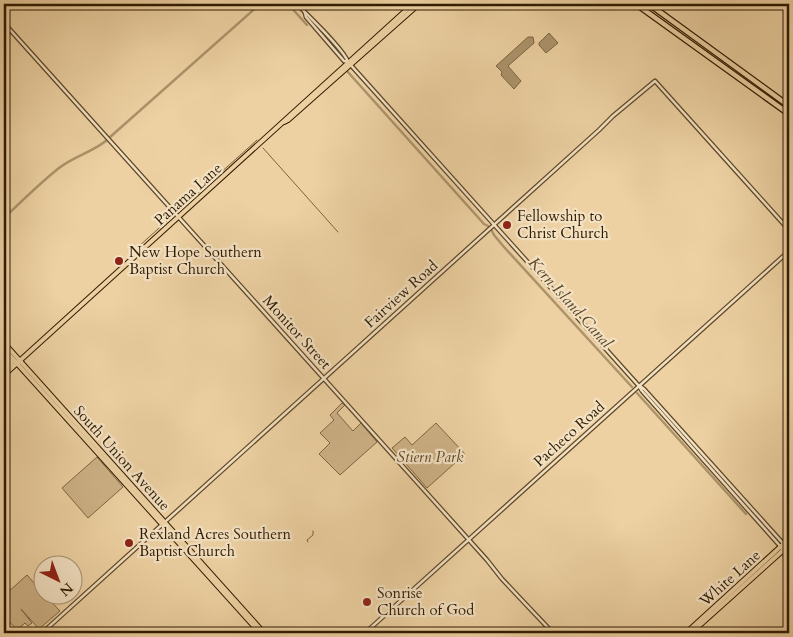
<svg xmlns="http://www.w3.org/2000/svg" width="793" height="637" viewBox="0 0 793 637" font-family="Cardo,serif">
<style>
.green{fill:#cdb286;stroke:#7e6643}
.water{fill:#ac936b;stroke:#7a6340}
.lines{fill:none;stroke-linecap:round;stroke-linejoin:round}
.stream{stroke:#7a6340;stroke-width:1}
.canal{stroke:#ac936b;stroke-width:2.5}
.minor-casing{stroke:#5e4828;stroke-width:5}
.major-casing{stroke:#2f1b00;stroke-width:6}
.highway-casing{stroke:#2f1b00;stroke-width:7}
.minor{stroke:#f3e1c3;stroke-width:2.5}
.major{stroke:#edd1a2;stroke-width:4}
.highway{stroke:#edd1a2;stroke-width:4.5}
.poi-dot{fill:#8f2418;stroke:#f3e1c3;stroke-width:2}
.labels{text-anchor:middle;stroke-width:4.5;stroke-linejoin:round;paint-order:stroke}
.street-label{font-size:15px;fill:#2f1b00;stroke:#f3e1c3}
.poi-label{font-size:15px;fill:#2f1b00;stroke:#f3e1c3;text-anchor:start}
.park-label{font-size:15px;font-style:italic;fill:#5e4828;stroke:#f3e1c3}
.water-label{font-size:16px;font-style:italic;fill:#5b4525;stroke:#f3e1c3}
</style>
<rect width="100%" height="100%" fill="#edd1a2"/>
<filter id="stains"><feTurbulence type="fractalNoise" baseFrequency=".004" numOctaves="4"/><feColorMatrix values="0 0 0 0 .2 0 0 0 0 .09 0 0 0 0 .02 0 0 0 .5 -.17"/></filter>
<radialGradient id="worn" r=".72"><stop offset=".6" stop-color="#630" stop-opacity="0"/><stop offset="1" stop-color="#630" stop-opacity=".3"/></radialGradient>
<g class="green">
<polygon points="342,403 345,405 337,413 353,431 361,423 377,442 340,475 319,454 330,443 320,433 334,420 330,415"/>
<polygon points="436,423 465,454 427,488 392,448 405,437 412,445"/>
<polygon points="97,457 123,487 88,518 62,488"/>
<polygon points="27,575 42,592 42,594 45,595 60,611 39,629 21,609 32,623 28,626 25,623 17,630 4,616 4,599 8,595 7,593"/>
</g>
<g class="water">
<polygon points="549,33 558,43 546,53 539,45 539,43"/>
<polygon points="528,37 533,37 534,43 508,66 521,81 514,89 501,75 502,72 496,66"/>
</g>
<g class="lines">
<g class="stream">
<polyline points="263,148 338,232"/>
<polyline points="138,247 257,140"/>
<polyline points="308,542 307,540 313,535 313,531"/>
</g>
<g class="canal">
<polyline points="288,4 307,25"/>
<polyline points="347,71 484,224 488,226"/>
<polyline points="109,138 260,4"/>
<path d="M 4,218 C 22,201 40,183 59,168 C 74,156 93,152 107,140"/>
<polyline points="492,231 494,235 504,247 632,387"/>
<polyline points="637,393 746,514"/>
<polyline points="783,556 789,563"/>
</g>
<g class="minor-casing">
<g id="minor">
<path d="M 297,4 C 307,15 344,49 348,62"/>
<polyline points="305,13 306,17 344,61 348,62 639,386 642,391 789,556"/>
<polyline points="4,23 487,560 502,579 553,633"/>
<polyline points="640,386 644,389 789,550"/>
<polyline points="42,633 599,130 613,116 655,81 789,230"/>
<polyline points="365,633 789,251"/>
</g>
</g>
<g class="major-casing">
<g id="major">
<polyline points="284,122 288,120 419,4"/>
<polyline points="4,343 264,633"/>
<polyline points="4,349 260,633"/>
<polyline points="4,353 12,362 11,367"/>
<polyline points="4,375 413,4"/>
<polyline points="686,633 789,539"/>
<polyline points="691,633 789,545"/>
</g>
</g>
<g class="highway-casing">
<g id="highway">
<polyline points="636,4 789,114"/>
<polyline points="649,4 789,106"/>
</g>
</g>
<use href="#minor" class="minor"/>
<use href="#major" class="major"/>
<use href="#highway" class="highway"/>
</g>
<g class="poi-dot">
<circle cx="507" cy="225" r="5"/>
<circle cx="119" cy="261" r="5"/>
<circle cx="129" cy="543" r="5"/>
<circle cx="367" cy="602" r="5"/>
</g>
<g class="labels">
<g class="street-label">
<text transform="translate(188 194) rotate(-42)" y="5">Panama Lane</text>
<text transform="translate(401 294) rotate(-42)" y="5">Fairview Road</text>
<text transform="translate(297 332) rotate(48)" y="5">Monitor Street</text>
<text transform="translate(569 434) rotate(-42)" y="5">Pacheco Road</text>
<text transform="translate(122 458) rotate(48)" y="5">South Union Avenue</text>
<text transform="translate(730 578) rotate(-42)" y="5">White Lane</text>
</g>
<g class="poi-label">
<text x="517" y="221">Fellowship to<tspan x="517" dy="17">Christ Church</tspan></text>
<text x="129" y="257">New Hope Southern<tspan x="129" dy="17">Baptist Church</tspan></text>
<text x="139" y="539">Rexland Acres Southern<tspan x="139" dy="17">Baptist Church</tspan></text>
<text x="377" y="598">Sonrise<tspan x="377" dy="17">Church of God</tspan></text>
</g>
<g class="park-label">
<text x="430" y="462">Stiern Park</text>
</g>
<g class="water-label">
<text transform="translate(571 302) rotate(48)" y="6">Kern Island Canal</text>
</g>
</g>
<rect width="793" height="637" fill="none" stroke="#edd1a2" stroke-width="20"/>
<rect x="5" y="5" width="783" height="627" fill="none" stroke="#2f1b00" stroke-width="2.5"/>
<rect x="10" y="10" width="773" height="617" fill="none" stroke="#2f1b00"/>
<g transform="translate(58 580) rotate(138)"><circle r="24" fill="#f3e1c3" stroke="#a59275"/>
<path d="M0-4L9 19L0 12L-9 19Z" fill="#8f2418"/>
<text y="-8" font-size="14" font-weight="bold" text-anchor="middle" fill="#2f1b00">N</text>
</g>
<rect width="100%" height="100%" filter="url(#stains)"/>
<rect width="100%" height="100%" fill="url(#worn)"/>
</svg>
